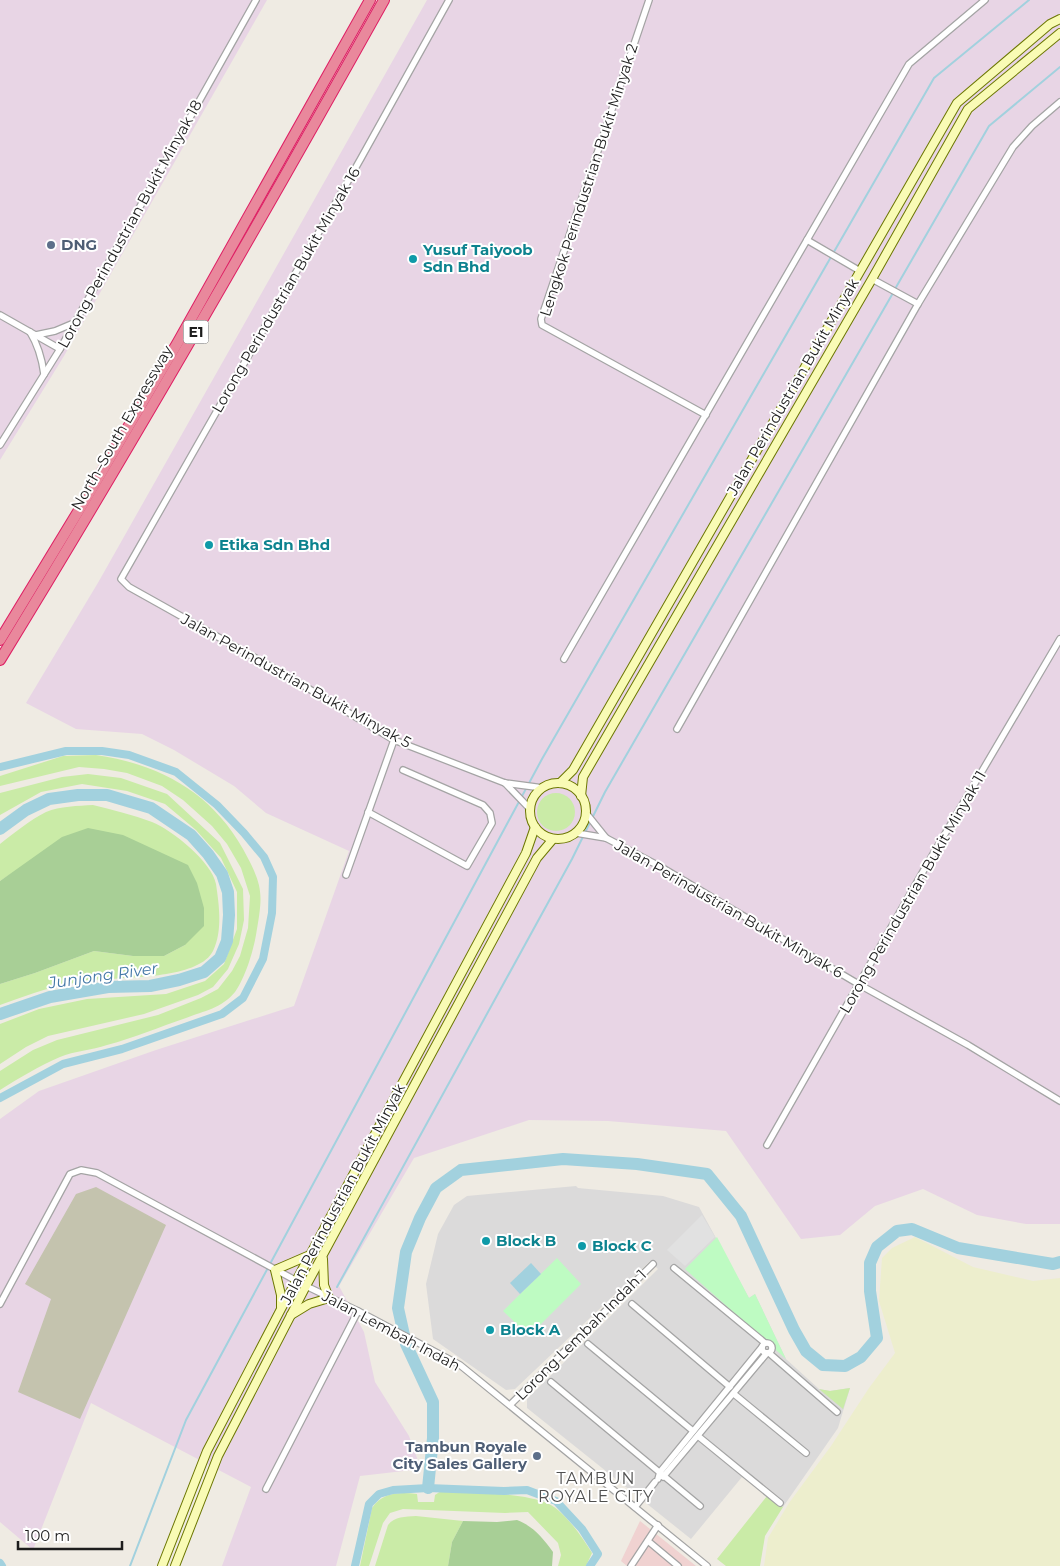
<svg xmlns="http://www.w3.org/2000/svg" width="1060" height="1566" viewBox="0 0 1060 1566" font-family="Montserrat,sans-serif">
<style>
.residential{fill:#dbdada}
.commercial{fill:#f0d2d1}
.industrial{fill:#e8d5e5}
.construction{fill:#c4c3ae}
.farmland{fill:#edeecd}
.grass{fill:#caeba7}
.forest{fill:#a8cf96}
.park{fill:#befbc2}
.parking{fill:#e1e1e1}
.water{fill:#a2d1de}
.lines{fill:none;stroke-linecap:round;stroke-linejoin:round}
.stream{stroke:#a2d1de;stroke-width:2}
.canal{stroke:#a2d1de;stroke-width:8}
.river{stroke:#a2d1de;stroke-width:12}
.minor-casing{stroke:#a4a4a4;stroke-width:8}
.secondary-casing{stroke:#6c7702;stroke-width:10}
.motorway-casing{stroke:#de1f64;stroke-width:12}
.minor{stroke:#fff;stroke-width:5.5}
.secondary{stroke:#f9fbb5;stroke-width:8}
.motorway{stroke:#e9889c;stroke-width:10}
.service-dot{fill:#5c6f8a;stroke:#fff;stroke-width:2}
.culture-dot{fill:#0f9aa8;stroke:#fff;stroke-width:2}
.labels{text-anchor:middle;stroke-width:4;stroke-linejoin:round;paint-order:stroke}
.shield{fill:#fff;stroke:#616161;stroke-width:1}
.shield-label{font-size:14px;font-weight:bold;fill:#1d1d1d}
.street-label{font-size:15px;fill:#1d1d1d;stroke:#fff}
.service-label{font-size:15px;font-weight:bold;fill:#4e5e75;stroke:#fff;text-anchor:start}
.culture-label{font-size:15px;font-weight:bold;fill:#0d838f;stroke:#fff;text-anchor:start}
.water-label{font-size:16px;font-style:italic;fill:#4478a7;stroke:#fff}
.neighbourhood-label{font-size:16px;letter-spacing:1px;fill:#505050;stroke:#fff}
</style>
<rect width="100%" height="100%" fill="#efebe3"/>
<polygon class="residential" points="576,1186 578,1188 663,1196 699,1207 749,1298 755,1294 786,1359 819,1389 830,1391 850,1388 838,1428 783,1507 742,1477 691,1539 527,1408 527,1399 658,1269 650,1261 515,1389 506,1390 433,1339 426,1284 438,1234 454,1205 467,1196"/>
<polygon class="commercial" points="640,1521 696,1566 627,1566 621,1561"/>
<g class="industrial">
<polygon points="0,0 267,0 64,356 0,460"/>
<polygon points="427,0 1060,0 1060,1224 1026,1224 977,1215 923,1189 875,1206 840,1235 801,1239 726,1131 608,1121 529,1120 414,1158 339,1286 364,1332 375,1382 409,1436 421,1469 360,1476 336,1566 222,1566 251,1487 91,1403 33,1550 0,1522 0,1119 39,1091 156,1050 294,1006 349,851 266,813 234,786 174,750 142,734 76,729 26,703 99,581"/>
</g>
<polygon class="construction" points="96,1187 166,1225 80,1419 18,1392 51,1299 25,1284 76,1194"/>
<polygon class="farmland" points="915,1237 973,1267 1033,1281 1060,1278 1060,1566 764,1566 768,1538 789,1503 831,1446 869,1388 895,1353 879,1301 882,1258 892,1248"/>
<g class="grass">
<path d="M 96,755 C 159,764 211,792 243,849 C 264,887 263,894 256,935 C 253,952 245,978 235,992 C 222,1008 204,1011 186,1018 C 159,1027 134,1038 107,1045 C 92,1050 74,1051 60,1057 C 39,1066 19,1078 0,1090 L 0,1071 L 33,1050 L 57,1040 L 158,1015 L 201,998 L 218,989 L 232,971 L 240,956 L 248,928 L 250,896 L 241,868 L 227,844 L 212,826 L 183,800 L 162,786 L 127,773 L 104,769 L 79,767 L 0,786 L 0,776 L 63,756 Z"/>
<polygon points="88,774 121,778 167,794 220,843 243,889 244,920 239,944 228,969 213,987 198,995 144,1014 48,1036 26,1047 0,1064 0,1024 39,1009 87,999 166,994 205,981 224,964 237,929 237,892 221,858 196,830 165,804 127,791 82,784 41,792 0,815 0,793 62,777"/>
<circle cx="556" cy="812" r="19"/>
<path d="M 93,805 C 113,810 133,815 152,822 C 172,830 212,862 216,884 C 219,905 223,931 213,951 C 200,977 136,977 110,979 C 97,979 82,981 69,984 C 46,988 22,997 0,1005 L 0,984 L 35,973 L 94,951 L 133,956 L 164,956 L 185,945 L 12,873 L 0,881 L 0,844 C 14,833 30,820 46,812 C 60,806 78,806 93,805 Z"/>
<polygon points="850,1388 843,1409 819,1389 830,1391"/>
<path d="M 441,1491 C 472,1493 522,1492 549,1504 C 565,1512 583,1538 592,1553 L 586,1566 L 558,1566 L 561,1555 L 558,1543 L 528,1512 L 505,1513 L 403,1509 L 390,1513 L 383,1523 L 369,1566 L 360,1566 L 372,1508 C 383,1492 400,1492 417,1494 L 418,1502 L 434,1502 L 435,1495 Z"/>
<polygon points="767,1496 783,1507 765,1536 760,1566 726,1566 717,1559"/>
<path d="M 416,1516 L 463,1521 L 452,1542 L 448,1566 L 375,1566 L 388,1525 C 395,1516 405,1517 416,1516 Z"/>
</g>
<g class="forest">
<polygon points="88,828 123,835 188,865 197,883 204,908 204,926 185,945 164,956 133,956 94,951 35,973 0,984 0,881 62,837"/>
<path d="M 517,1520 C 533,1526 543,1538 553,1552 L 552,1566 L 448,1566 L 452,1542 L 463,1521 L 497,1522 Z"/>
</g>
<g class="park">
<polygon points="717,1237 749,1298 755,1294 786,1359 685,1269"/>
<polygon points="557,1258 581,1284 529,1336 503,1311"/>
</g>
<polygon class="parking" points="702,1215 715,1237 685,1266 667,1250"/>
<polygon class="water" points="531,1263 541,1274 520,1294 510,1283"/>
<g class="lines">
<g class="stream">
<polyline points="895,289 989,126 1060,67"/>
<polyline points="337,1287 572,859 605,792 893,293"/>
<polyline points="130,1566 186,1420 542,759 934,78 1029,0"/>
</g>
<g class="canal">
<polyline points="0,767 66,751 102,751 129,755 176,772 217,805 244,833 264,857 273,877 272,913 263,959 243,998 222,1014 122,1049 63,1064 0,1098"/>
<polyline points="0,1563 2,1566"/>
<polyline points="355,1566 369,1504 379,1494 393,1490 428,1488 504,1491 527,1490 556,1501 582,1529 598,1554 590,1566"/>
</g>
<g class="river">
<polyline points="0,829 26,810 49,799 78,795 107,795 151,808 191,835 208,854 222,874 228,892 229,915 227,941 220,958 204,972 179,980 150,986 108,987 50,997 0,1014"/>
<polyline points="428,1488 433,1438 433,1402 406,1344 398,1308 406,1252 420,1218 436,1188 461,1170 563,1159 637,1164 707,1174 741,1216 794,1330 806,1351 823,1365 845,1366 861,1357 877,1338 870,1291 870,1263 877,1247 897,1231 912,1229 958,1248 1053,1264 1060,1262"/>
</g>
<g class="minor-casing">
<g id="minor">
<polyline points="449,0 360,160 121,579 129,587 163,606 291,678 394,740 505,783 543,788"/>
<polyline points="649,0 541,319 542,325 706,415"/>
<polyline points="807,240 860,271"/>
<polyline points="872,279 918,304"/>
<polyline points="0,315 60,349"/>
<path d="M 30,332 C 38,345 42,359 44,374"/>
<polyline points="36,335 55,331 74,323"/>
<polyline points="0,445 60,349 256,0"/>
<polyline points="564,659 909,64 985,0"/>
<polyline points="677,729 918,304 1013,147 1032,126 1060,102"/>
<polyline points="505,783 530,809"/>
<polyline points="368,812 467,866 492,823 490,813 483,805 403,770"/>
<polyline points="586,813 606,838"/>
<polyline points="576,833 606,838 661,867 860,985 968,1045 1060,1101"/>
<polyline points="346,875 394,740"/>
<polyline points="767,1145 929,861 1060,639"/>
<polyline points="674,1268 765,1343"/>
<polyline points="0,1304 70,1174 81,1170 97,1173 306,1286 358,1311 460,1365 707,1566"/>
<polyline points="632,1304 730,1387"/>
<circle cx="767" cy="1348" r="5"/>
<polyline points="588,1344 693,1431"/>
<polyline points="769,1353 837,1412"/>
<polyline points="551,1382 700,1506"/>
<polyline points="734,1394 806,1453"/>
<polyline points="510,1405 653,1264"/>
<polyline points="698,1436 780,1503"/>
<polyline points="663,1477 767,1353"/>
<polyline points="658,1479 660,1472 762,1347"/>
<polyline points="266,1489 358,1311"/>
<polyline points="635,1507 655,1482"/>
<polyline points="648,1541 678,1566"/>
<polyline points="631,1566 658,1525"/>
</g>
</g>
<g class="secondary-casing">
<g id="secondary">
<polyline points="560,783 573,770 957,103 1050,24 1060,19"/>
<circle cx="558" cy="811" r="28"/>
<polyline points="581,796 583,777 872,279 968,109 1060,33"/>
<polyline points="281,1307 281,1295 275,1270 312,1254"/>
<polyline points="291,1315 309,1304 329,1298 324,1285 323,1259"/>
<polyline points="162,1566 207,1451 281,1309 526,853 535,827"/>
<polyline points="175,1566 218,1456 306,1286 537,858 553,839"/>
</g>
</g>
<g class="motorway-casing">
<g id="motorway">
<polyline points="0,640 90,492 178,342 370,0"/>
<path d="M 0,660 C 133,443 260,222 384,0"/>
</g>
</g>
<use href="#minor" class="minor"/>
<use href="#secondary" class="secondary"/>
<use href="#motorway" class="motorway"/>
</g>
<g class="service-dot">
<circle cx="51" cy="245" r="5"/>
<circle cx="537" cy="1456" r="5"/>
</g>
<g class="culture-dot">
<circle cx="413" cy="259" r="5"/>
<circle cx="209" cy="545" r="5"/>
<circle cx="486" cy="1241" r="5"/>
<circle cx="582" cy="1246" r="5"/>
<circle cx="490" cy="1330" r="5"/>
</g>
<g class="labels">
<rect class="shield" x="183.5" y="320.5" width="25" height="23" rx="4"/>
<g class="shield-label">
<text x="196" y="337">E1</text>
</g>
<g class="street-label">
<text transform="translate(589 180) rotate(-72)" y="5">Lengkok Perindustrian Bukit Minyak 2</text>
<text transform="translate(130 224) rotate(-61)" y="5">Lorong Perindustrian Bukit Minyak 18</text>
<text transform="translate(286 290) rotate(-60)" y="5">Lorong Perindustrian Bukit Minyak 16</text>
<text transform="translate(793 387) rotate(-60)" y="5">Jalan Perindustrian Bukit Minyak</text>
<text transform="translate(122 428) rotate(-60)" y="5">North–South Expressway</text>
<text transform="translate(296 681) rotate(29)" y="5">Jalan Perindustrian Bukit Minyak 5</text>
<text transform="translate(913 892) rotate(-60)" y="5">Lorong Perindustrian Bukit Minyak 11</text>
<text transform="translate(729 909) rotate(30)" y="5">Jalan Perindustrian Bukit Minyak 6</text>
<text transform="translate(343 1194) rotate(-62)" y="5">Jalan Perindustrian Bukit Minyak</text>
<text transform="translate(391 1331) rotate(28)" y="5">Jalan Lembah Indah</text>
<text transform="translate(581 1335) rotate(-45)" y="5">Lorong Lembah Indah 1</text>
</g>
<g class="service-label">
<text x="61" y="250">DNG</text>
<text x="527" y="1452" text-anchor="end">Tambun Royale<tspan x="527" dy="17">City Sales Gallery</tspan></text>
</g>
<g class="culture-label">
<text x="423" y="255">Yusuf Taiyoob<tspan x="423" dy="17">Sdn Bhd</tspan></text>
<text x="219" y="550">Etika Sdn Bhd</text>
<text x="496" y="1246">Block B</text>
<text x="592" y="1251">Block C</text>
<text x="500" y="1335">Block A</text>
</g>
<g class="water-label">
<text transform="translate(103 975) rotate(-8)" y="6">Junjong River</text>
</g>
<g class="neighbourhood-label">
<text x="596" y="1484">TAMBUN<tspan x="596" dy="18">ROYALE CITY</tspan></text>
</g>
</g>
<path d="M18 1541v8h104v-8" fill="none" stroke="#1d1d1d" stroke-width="2.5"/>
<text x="25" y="1541" font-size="15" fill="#1d1d1d" stroke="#ffffff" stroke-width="4" paint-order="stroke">100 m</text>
</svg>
